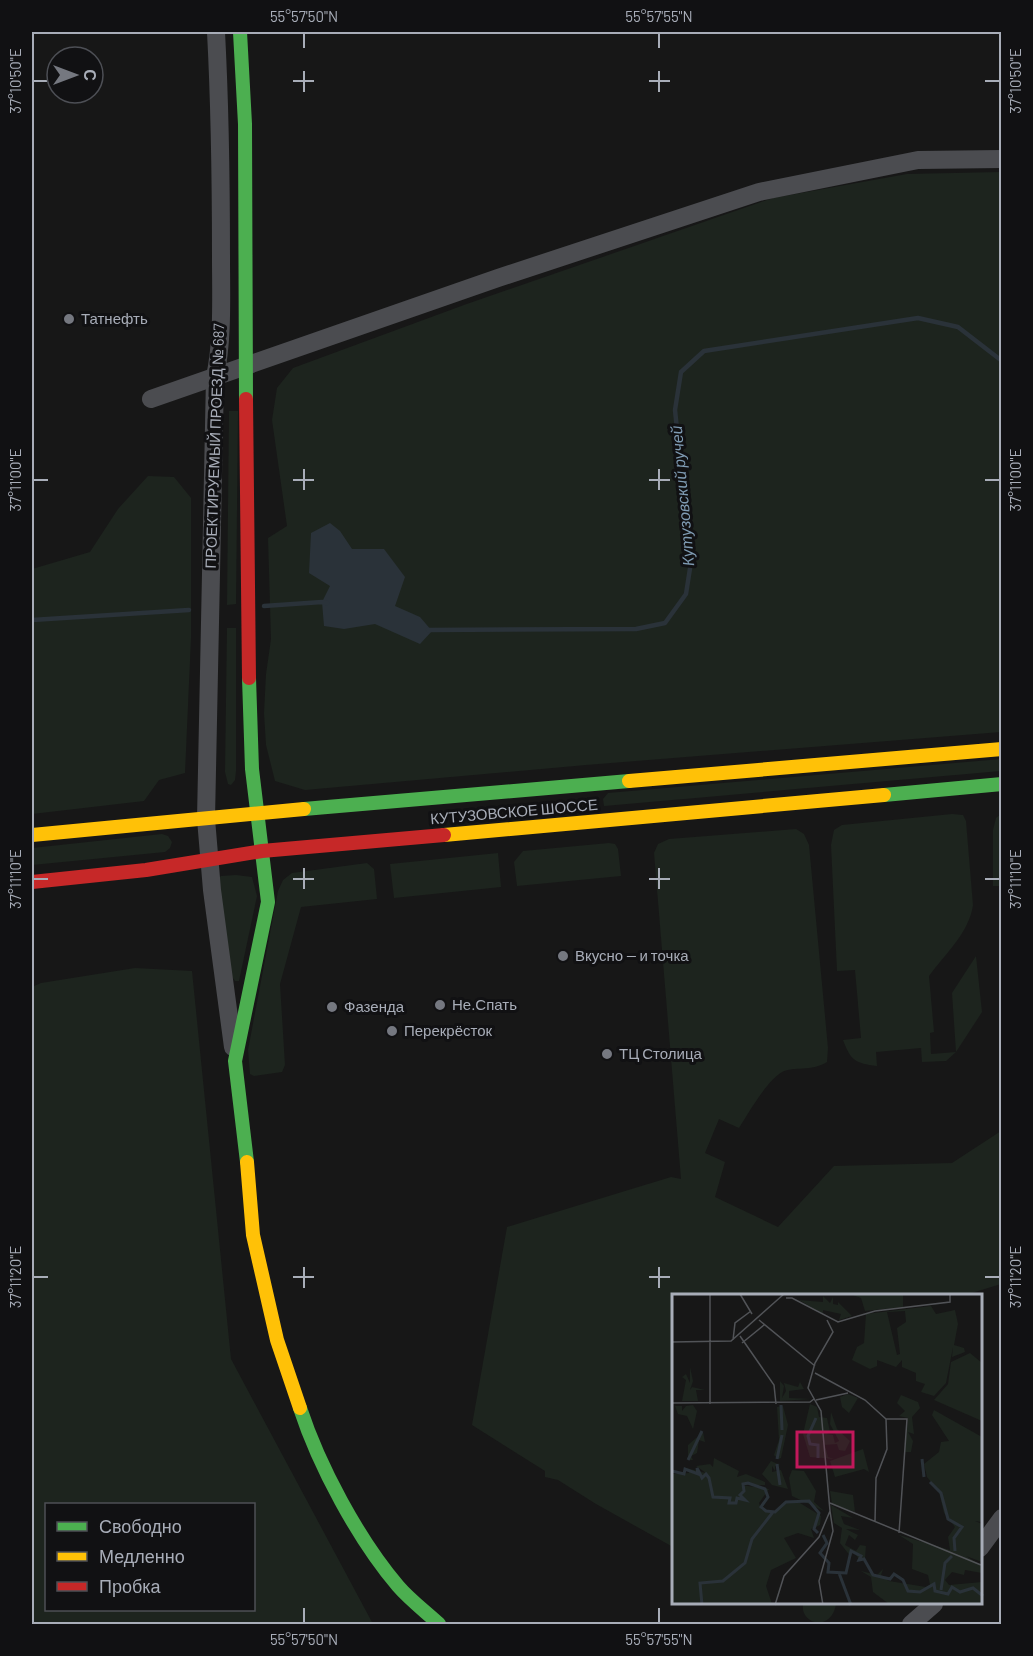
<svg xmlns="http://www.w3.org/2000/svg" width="1033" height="1656" viewBox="0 0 1033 1656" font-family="Barlow,sans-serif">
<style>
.green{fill:#1d241e;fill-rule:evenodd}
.water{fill:#2a3239}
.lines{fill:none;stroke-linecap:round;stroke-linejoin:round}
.stream{stroke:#2a3239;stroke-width:4.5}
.street{stroke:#4b4c50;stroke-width:18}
.fast{stroke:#4caf50;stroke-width:14}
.slow{stroke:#ffc107;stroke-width:14}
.jam{stroke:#c62828;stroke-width:14}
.ticks{fill:none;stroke:#a8adb8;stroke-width:2}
.poi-dot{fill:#757880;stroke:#111113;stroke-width:2}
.labels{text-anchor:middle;stroke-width:6;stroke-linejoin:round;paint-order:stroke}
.poi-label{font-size:15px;fill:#a8adb8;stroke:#111113;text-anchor:start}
.street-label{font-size:15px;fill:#a8adb8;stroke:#111113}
.water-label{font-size:16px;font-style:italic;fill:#7f9bb3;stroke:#111113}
.inset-river{fill:none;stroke:#2a3239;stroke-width:3}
.inset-road{fill:none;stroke:#515357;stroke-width:1.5}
.view{fill:#c2185b;fill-opacity:0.15;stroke:#c2185b;stroke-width:3}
.inset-edge{fill:none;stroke:#a8adb8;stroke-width:3}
.neatline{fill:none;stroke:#a8adb8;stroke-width:2}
.ticks-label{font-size:15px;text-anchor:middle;fill:#a8adb8}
</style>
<rect width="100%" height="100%" fill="#171717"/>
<g class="green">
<polygon points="1001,172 1001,732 586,765 305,790 275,781 266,745 264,713 266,674 271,639 268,538 287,526 272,420 277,388 293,368 464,305 773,198 907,174"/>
<polygon points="229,411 238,411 236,604 227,605"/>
<polygon points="148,476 174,477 191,498 191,638 185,773 159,780 144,801 32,814 32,569 90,552 118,509"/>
<polygon points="227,628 236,628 236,771 235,780 231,785 228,784 225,772"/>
<polygon points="1001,759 1001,771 604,806 603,799 608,793"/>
<path d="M 952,814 L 963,815 L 966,821 L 973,905 C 969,933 945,954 929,976 L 934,1032 L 930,1033 L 931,1054 L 956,1052 L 952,993 L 976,956 L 982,1012 L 956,1052 L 946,1061 L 922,1062 L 921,1048 L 876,1052 L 877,1066 C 855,1063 851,1061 843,1040 L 861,1038 L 855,970 L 837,971 L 831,845 L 834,830 L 842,825 Z"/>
<polygon points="1001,814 1001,886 993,886 993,830 996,818"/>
<path d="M 796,829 L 804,834 L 809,845 L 828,1048 L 827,1062 C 811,1072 794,1066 782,1072 C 766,1082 749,1112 739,1128 L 719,1119 L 705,1153 L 725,1162 L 715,1197 L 778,1227 L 834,1166 L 952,1163 L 1001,1131 L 1001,1284 L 962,1296 L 673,1296 L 673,1547 L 596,1504 L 558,1480 L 545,1477 L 545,1471 L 472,1425 L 507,1227 L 671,1177 L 681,1179 L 654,853 L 658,844 L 669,839 Z"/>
<polygon points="162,834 168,836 172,842 170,848 165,852 32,865 32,848"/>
<polygon points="609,843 615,844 618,849 621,876 517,886 514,862 523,851"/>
<polygon points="498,853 501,887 394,898 390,864"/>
<polygon points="367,863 374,869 377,899 301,907 280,984 285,1065 282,1072 254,1076 250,1074 248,1050 278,891 283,880 292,873"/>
<polygon points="236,875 252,877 257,896 239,981 235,981 232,977 216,881 221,876"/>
<path d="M 135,968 L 192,971 L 231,1359 L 373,1624 L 32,1624 L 32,987 L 41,983 ZM 46,1504 L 254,1504 L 254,1610 L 46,1610 Z"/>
<path d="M 803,1604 L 836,1604 C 832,1632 800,1625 803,1604 Z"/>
</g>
<polygon class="water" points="330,523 340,531 352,549 384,549 405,577 395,606 420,617 432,631 420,644 375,624 344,629 324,626 322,602 330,586 309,573 311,533"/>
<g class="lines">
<g class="stream">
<polyline points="264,606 322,602 327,603"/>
<polyline points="32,620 189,610"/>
<polyline points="428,630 636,629 665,623 686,594 691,562 675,410 681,372 704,351 918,318 958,327 1002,361"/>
</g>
<g class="street">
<path d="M 216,32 C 220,107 221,182 221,258 C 221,297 223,339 215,377 L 206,819 L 212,890 L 233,1047"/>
<polyline points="151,399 498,278 759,192 918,160 1002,159"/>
<polyline points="980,1548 1002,1518"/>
<polyline points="911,1624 934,1604"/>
</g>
<g class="fast">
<polyline points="240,32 245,124 246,399"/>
<polyline points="884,795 1002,784"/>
<polyline points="304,809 629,781"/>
<polyline points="247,1162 235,1061 268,902 252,769 249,678"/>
<path d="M 300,1408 C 319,1466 358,1539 398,1586 C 410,1600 426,1612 439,1624"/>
</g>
<g class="slow">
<polyline points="629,781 1002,749"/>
<polyline points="32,835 304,809"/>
<polyline points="444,835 884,795"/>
<polyline points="247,1162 253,1235 277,1340 300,1408"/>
</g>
<g class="jam">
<polyline points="246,399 249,678"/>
<polyline points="32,882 146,870 262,851 444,835"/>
</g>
</g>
<path class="ticks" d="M 304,33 L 304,48M 659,33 L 659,48M 304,71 L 304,92M 659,71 L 659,92M 33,81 L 48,81M 293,81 L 314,81M 649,81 L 670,81M 985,81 L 1000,81M 304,469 L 304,490M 659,469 L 659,490M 33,480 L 48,480M 293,480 L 314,480M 649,480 L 670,480M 985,480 L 1000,480M 304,868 L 304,889M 659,868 L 659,889M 33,879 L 48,879M 293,879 L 314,879M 649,879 L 670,879M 985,879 L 1000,879M 304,1267 L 304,1288M 659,1267 L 659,1288M 33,1277 L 48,1277M 293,1277 L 314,1277M 649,1277 L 670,1277M 985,1277 L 1000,1277M 304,1608 L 304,1623M 659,1608 L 659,1623"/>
<g class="poi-dot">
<circle cx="69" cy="319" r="6"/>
<circle cx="563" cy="956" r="6"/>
<circle cx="440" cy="1005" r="6"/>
<circle cx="332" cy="1007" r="6"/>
<circle cx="392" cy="1031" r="6"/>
<circle cx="607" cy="1054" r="6"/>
</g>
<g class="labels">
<g class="poi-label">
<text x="81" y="324">Татнефть</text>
<text x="575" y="961">Вкусно — и точка</text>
<text x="452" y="1010">Не.Спать</text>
<text x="344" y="1012">Фазенда</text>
<text x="404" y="1036">Перекрёсток</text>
<text x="619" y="1059">ТЦ Столица</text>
</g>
<g class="street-label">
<text transform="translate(215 446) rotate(-88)" y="5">ПРОЕКТИРУЕМЫЙ ПРОЕЗД № 687</text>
<text transform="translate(514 812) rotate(-5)" y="5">КУТУЗОВСКОЕ ШОССЕ</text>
</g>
<g class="water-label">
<text transform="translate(682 496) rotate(-95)" y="6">Кутузовский ручей</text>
</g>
</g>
<g transform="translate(672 1294)">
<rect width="310" height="310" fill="#171717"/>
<path d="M 178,0 L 231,0 L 231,13 L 193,17 L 189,4 ZM 151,2 L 158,9 L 161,3 L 161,10 L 166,11 L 166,8 L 180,22 L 167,26 L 169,20 L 151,16 L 151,20 L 127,6 L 151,8 ZM 259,12 L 264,20 L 283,16 L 286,30 L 282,51 L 292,54 L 293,58 L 280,63 L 281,53 L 274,89 L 262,102 L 249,98 L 253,90 L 244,87 L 244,79 L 230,73 L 230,66 L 224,73 L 205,66 L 205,72 L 198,75 L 180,66 L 185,53 L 192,49 L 194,20 ZM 233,17 L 234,28 L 225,34 L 228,60 L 225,61 L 215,18 ZM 298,59 L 310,69 L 310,127 L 262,106 L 276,90 L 279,68 ZM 18,73 L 21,87 L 18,96 L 20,93 L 33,96 L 24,96 L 26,107 L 10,107 L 14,86 L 10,83 L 14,80 L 18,89 ZM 108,87 L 112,92 L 110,104 L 114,97 L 112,89 L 126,93 L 128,88 L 132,95 L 117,97 L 117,104 L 139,105 L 108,107 ZM 176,100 L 186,104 L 177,119 L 170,113 L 168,103 ZM 229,101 L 246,108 L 248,114 L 240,123 L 242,140 L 236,138 L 241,147 L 239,158 L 233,158 L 236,124 L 227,122 L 233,117 L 225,109 ZM 138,110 L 145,113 L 147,123 L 155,124 L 158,138 L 155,140 L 161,141 L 163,149 L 167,147 L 158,130 L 159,118 L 165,135 L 178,147 L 173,157 L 167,156 L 165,150 L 153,151 L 156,163 L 162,165 L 138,163 L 131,140 ZM 21,111 L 25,117 L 21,135 L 15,122 L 6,120 L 3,112 L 10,112 L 10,117 L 14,112 ZM 111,112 L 116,131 L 109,164 L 106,165 L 102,161 L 107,146 L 105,113 ZM 262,116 L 310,143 L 310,228 L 303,227 L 310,230 L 310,268 L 294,262 L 310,272 L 310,279 L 293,276 L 292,281 L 280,278 L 273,286 L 277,291 L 310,288 L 310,310 L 217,310 L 201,298 L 199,283 L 189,277 L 205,281 L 211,275 L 209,281 L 217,287 L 254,293 L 258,291 L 256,281 L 240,275 L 241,250 L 227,241 L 278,256 L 276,243 L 283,233 L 272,219 L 267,198 L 255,183 L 252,170 L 267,158 L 269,148 L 277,147 L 260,121 ZM 31,138 L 33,148 L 27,146 L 25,159 L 19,162 L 21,166 L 16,166 L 16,151 ZM 191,155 L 197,178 L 192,175 L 163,183 L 158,167 ZM 42,164 L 67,177 L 65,183 L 74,180 L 93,188 L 93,191 L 69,191 L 97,195 L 87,209 L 89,215 L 102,220 L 112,208 L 128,209 L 149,222 L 148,231 L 139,235 L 142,244 L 126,239 L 112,244 L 124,264 L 99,276 L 94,292 L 100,310 L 0,311 L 0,180 L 17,179 L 14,174 L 34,179 L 24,172 L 38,170 L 41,173 ZM 99,167 L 108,171 L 103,172 L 103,177 L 100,172 L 100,178 L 109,176 L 116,195 L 100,191 L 90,180 ZM 120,176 L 132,177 L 144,197 L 142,208 L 152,217 L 120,202 L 117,184 ZM 158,197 L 181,201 L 183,218 L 160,210 ZM 159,211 L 181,224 L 169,222 L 172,230 L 188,236 L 174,235 L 186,241 L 183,246 L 177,241 L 173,251 L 184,257 L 188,251 L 194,252 L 193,264 L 186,264 L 181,256 L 179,263 L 168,249 L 170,234 L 162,229 Z" fill="#1d241e" fill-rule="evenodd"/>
<path class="inset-river" d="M 109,111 L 110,136M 144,124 L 136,142 L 138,150 L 146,151 L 146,164M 105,165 L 110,141M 250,165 L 252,183M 16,166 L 30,137M 105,170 L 108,191M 0,177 L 12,180 L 13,175 L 26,180 L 25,174 L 30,184 L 34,180 L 37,184 L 41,203 L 58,204 L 57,209 L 64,209 L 65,204 L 73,206 L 68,201 L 72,197 L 71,190 L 76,189 L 93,195 L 96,203 L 89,213 L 94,217 L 103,218 L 114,208 L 137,207 L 147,219 L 142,235 L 146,239M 258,188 L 269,199 L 276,225 L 290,233 L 282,244 L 283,257M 151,241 L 155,249 L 148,259 L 157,269 L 156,278 L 174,279 L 179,257 L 189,262 L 187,266 L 192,265 L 201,281 L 218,285 L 222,280 L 231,286 L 236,297 L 248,298 L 262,290 L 263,297 L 276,300 L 280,293 L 288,298 L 301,294 L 311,302M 167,279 L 179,311M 269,296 L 273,269 L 280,262M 30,311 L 28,289 L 51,287 L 73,269 L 80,245 L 101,218"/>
<path class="inset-road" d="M 38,0 L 38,110M 68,0 L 80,20M 114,4 L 120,4 L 166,28 L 203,17 L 278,8 L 278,0M 87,26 L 143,72M 68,42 L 102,91 L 104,110M 61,46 L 63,29 L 79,17M 0,48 L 59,47 L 112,0M 70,49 L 92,31M 143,79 L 193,106 L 214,125 L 235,125 L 227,239M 144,106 L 176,99M 0,109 L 138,108 L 142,105M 158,209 L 309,271M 203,227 L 204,184 L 215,155 L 214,125M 103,311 L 112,282 L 147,243 L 158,217 L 149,117 L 136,94 L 143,69 L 161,38 L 155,26M 151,311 L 147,287 L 161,237 L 158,217"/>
<path class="view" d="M 125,138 L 181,138 L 181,173 L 125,173 Z"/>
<rect width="310" height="310" class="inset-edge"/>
</g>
<rect width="1033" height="1656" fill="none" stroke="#111113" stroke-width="66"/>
<rect x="45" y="1503" width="210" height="108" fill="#111113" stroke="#4d4f55" stroke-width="1.5"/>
<rect x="57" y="1522" width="30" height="9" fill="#4caf50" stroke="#4d4f55" stroke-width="1.5"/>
<text x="99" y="1533" font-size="18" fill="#a8adb8">Свободно</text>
<rect x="57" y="1552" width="30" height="9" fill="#ffc107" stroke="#4d4f55" stroke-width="1.5"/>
<text x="99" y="1563" font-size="18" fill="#a8adb8">Медленно</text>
<rect x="57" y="1582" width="30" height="9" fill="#c62828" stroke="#4d4f55" stroke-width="1.5"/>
<text x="99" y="1593" font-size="18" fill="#a8adb8">Пробка</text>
<g transform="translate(75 75) rotate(90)"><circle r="28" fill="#111113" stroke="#4d4f55" stroke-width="1.5"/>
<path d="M0-4.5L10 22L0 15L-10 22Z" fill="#757880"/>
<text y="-9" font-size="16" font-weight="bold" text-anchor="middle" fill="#a8adb8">С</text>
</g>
<rect x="33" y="33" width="967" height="1590" class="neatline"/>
<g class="ticks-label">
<text x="304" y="22">55°57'50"N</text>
<text x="659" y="22">55°57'55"N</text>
<text transform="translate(1016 81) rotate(-90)" y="5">37°10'50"E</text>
<text transform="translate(16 81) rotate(-90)" y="5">37°10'50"E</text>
<text transform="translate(16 480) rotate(-90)" y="5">37°11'00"E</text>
<text transform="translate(1016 480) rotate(-90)" y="5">37°11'00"E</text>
<text transform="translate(16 879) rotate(-90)" y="5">37°11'10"E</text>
<text transform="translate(1016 879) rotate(-90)" y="5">37°11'10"E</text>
<text transform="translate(16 1277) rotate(-90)" y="5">37°11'20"E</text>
<text transform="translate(1016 1277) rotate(-90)" y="5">37°11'20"E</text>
<text x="304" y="1645">55°57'50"N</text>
<text x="659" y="1645">55°57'55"N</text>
</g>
</svg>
